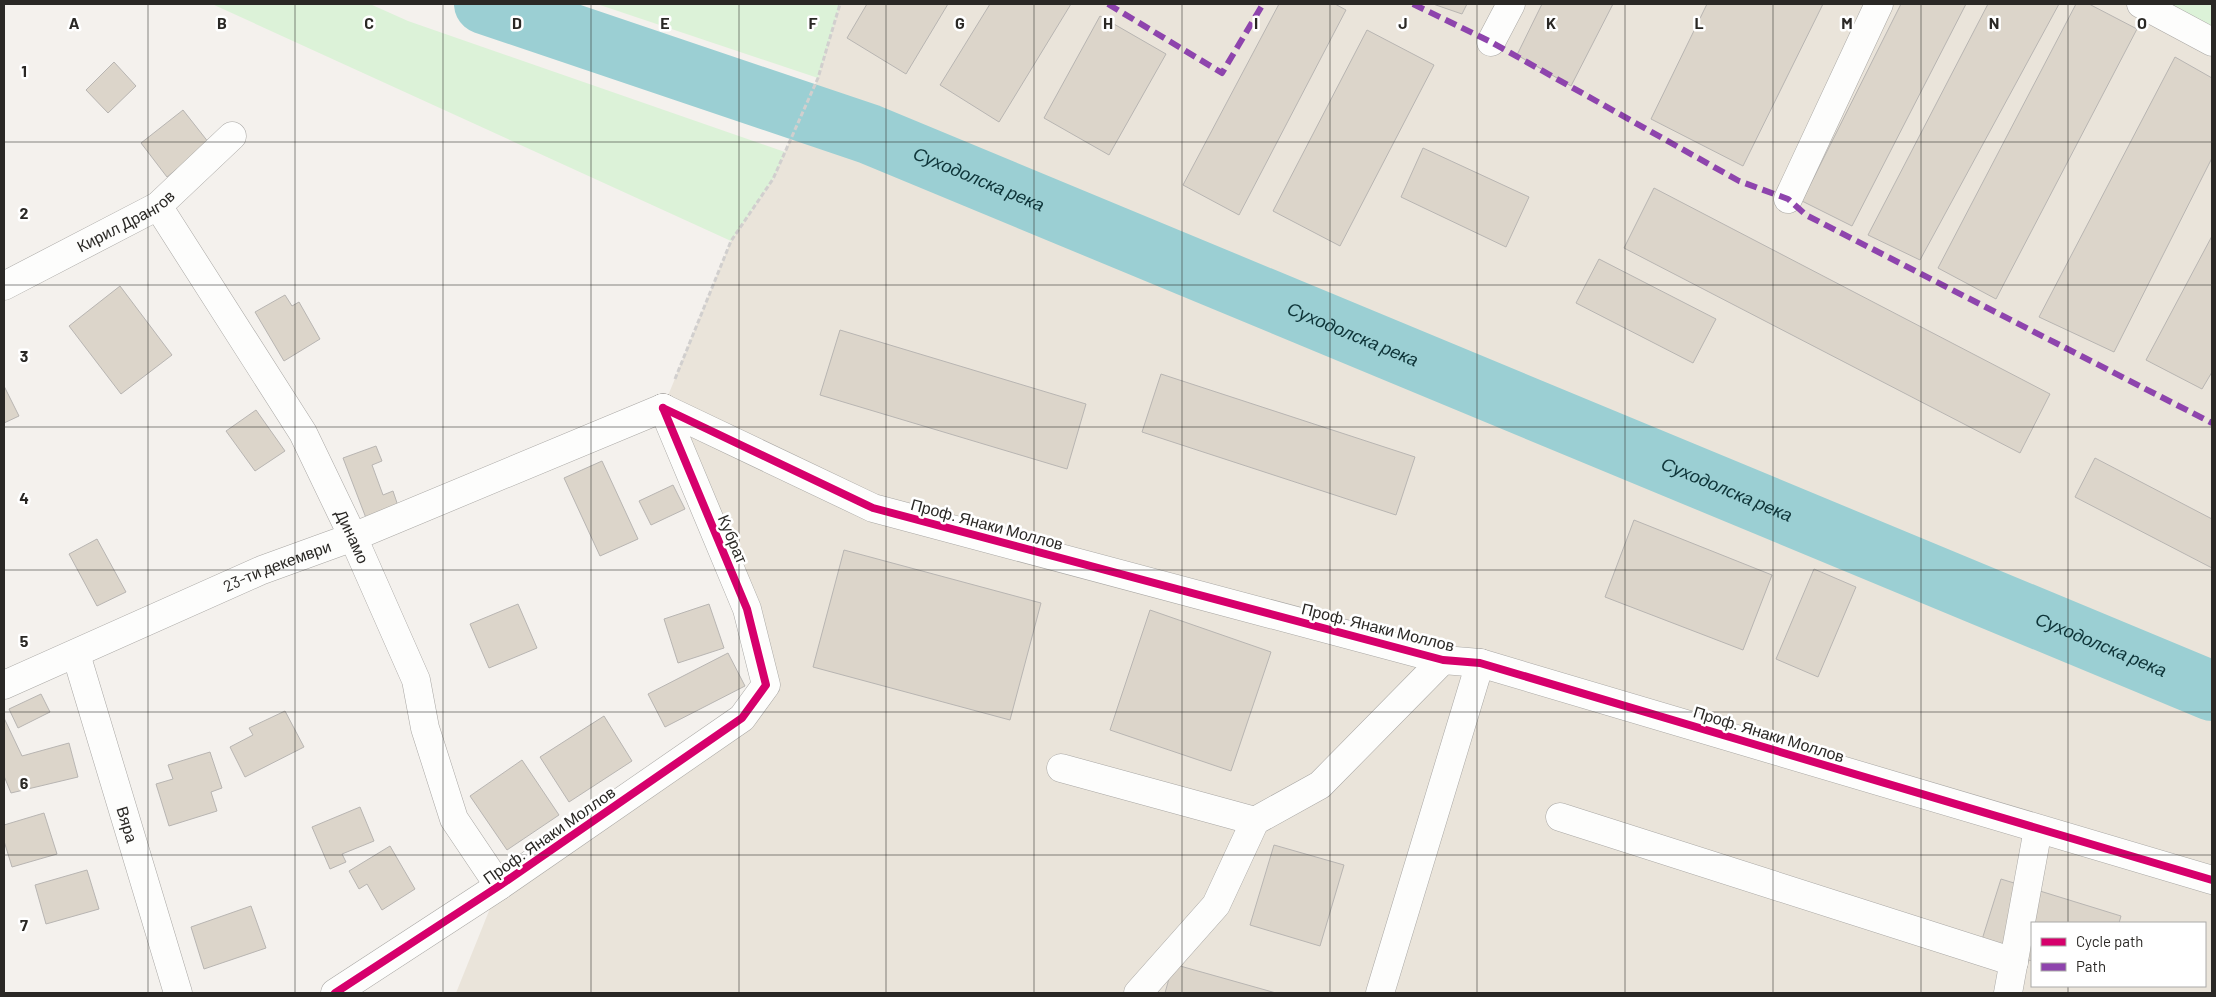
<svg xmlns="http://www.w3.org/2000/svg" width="2216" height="997" viewBox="0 0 2216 997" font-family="Barlow,sans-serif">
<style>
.built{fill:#eae4da;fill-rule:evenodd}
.green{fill:#dcf2d8}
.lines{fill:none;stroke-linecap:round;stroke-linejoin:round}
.river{stroke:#9bcfd3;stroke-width:60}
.building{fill:#dcd5ca;stroke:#b8b5b2}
.minor-casing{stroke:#a9a7a4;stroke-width:29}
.path{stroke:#d1cfce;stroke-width:3;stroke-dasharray:5 2.5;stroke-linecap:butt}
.minor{stroke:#fdfdfc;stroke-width:28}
.quiet{stroke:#8e44ad;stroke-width:6;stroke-dasharray:12 6;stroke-linecap:butt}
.cycleway-casing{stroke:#fff;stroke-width:11}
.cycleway{stroke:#d6006c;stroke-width:8}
.grid{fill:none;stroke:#2a2825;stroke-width:1;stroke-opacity:0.55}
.labels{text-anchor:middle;stroke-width:5;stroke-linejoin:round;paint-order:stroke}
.street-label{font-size:16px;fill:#2a2825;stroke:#fff}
.water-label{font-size:18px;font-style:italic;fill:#0e3438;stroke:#fff}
.grid-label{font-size:16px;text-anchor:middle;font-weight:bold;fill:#2a2825;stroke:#fff;stroke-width:5;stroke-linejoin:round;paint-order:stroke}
</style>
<rect width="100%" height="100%" fill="#f4f1ed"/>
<path class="built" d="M 840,4 L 2168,4 L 2212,27 L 2212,993 L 456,993 L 499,886 L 765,685 L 663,408 L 731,241 L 773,179 L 818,78 ZM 2032,923 L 2205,923 L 2205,986 L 2032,986 Z"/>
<g class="green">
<polygon points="212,4 370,4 408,21 785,152 773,179 731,241"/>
<polygon points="597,4 840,4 818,78"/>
<polygon points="2170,4 2212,4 2212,26"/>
</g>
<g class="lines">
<path class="river" id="s1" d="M 484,4 L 869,134 L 2212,691"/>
</g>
<g class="building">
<polygon points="867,4 948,4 906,74 847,38"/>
<polygon points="990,4 1071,4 999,122 940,85"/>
<polygon points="1279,4 1335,4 1346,10 1239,215 1183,185"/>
<polygon points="1433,4 1467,4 1462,14"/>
<polygon points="1542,4 1613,4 1571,86 1517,55"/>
<polygon points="1707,4 1823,4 1743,166 1651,119"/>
<polygon points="1901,4 1966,4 1852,226 1802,201"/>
<polygon points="1988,4 2059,4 1920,260 1868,235"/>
<polygon points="2076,4 2089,4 2137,29 1996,299 1938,268"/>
<polygon points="1100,16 1166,54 1109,155 1044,118"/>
<polygon points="1367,30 1434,65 1340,246 1273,211"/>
<polygon points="2175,57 2212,78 2212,158 2114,352 2039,317"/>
<polygon points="114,62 136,86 108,113 86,90"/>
<polygon points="183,110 209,143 167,177 141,143"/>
<polygon points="1423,148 1529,197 1506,247 1401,197"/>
<polygon points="1654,188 2050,394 2020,453 1624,248"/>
<polygon points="2212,236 2212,372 2202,389 2146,360"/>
<polygon points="1599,259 1716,319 1693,363 1576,303"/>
<polygon points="120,286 172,355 121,394 69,326"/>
<polygon points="285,295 292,306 299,302 320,339 284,361 255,312"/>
<polygon points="840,330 1086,404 1067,469 820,395"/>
<polygon points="1161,374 1415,457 1396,515 1142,432"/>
<polygon points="4,386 19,416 4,423"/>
<polygon points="256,410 285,451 255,471 226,431"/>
<polygon points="376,446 382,461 372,465 383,495 393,491 398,506 366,518 343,458"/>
<polygon points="2095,458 2212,519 2212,568 2075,497"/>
<polygon points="602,461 638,539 600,556 564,478"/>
<polygon points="673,485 685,509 651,525 639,501"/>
<polygon points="1634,520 1772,575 1743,650 1605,597"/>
<polygon points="97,539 126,592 97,606 69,554"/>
<polygon points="844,550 1041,603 1010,720 813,667"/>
<polygon points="1814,569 1856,587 1818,677 1776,659"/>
<polygon points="518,604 537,648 489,668 470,624"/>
<polygon points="709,604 724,648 678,663 664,619"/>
<polygon points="1150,610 1271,652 1231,771 1110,730"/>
<polygon points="728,653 745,686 665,727 648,694"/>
<polygon points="41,694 50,712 18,728 9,709"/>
<polygon points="285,711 304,747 245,777 230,747 253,735 249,728"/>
<polygon points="604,716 632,761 569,802 540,757"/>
<polygon points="4,718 22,756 69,743 78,777 11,793 4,776"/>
<polygon points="210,752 222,788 211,792 217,811 169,826 156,784 173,779 168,765"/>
<polygon points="522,760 559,815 507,850 470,796"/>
<polygon points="360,807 374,841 342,854 346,862 330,869 312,827"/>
<polygon points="44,813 57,854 12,867 4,841 4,825"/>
<polygon points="1274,845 1344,865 1320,946 1250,925"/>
<polygon points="390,846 415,889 382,910 367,884 359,889 349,871"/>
<polygon points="87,870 99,909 46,924 35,885"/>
<polygon points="2001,879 2121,916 2119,923 2032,923 2032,961 1980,946"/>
<polygon points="251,906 266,948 204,969 191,927"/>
<polygon points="1173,964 1276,993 1165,993"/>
</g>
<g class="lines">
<g class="minor-casing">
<g id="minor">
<polyline points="2141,4 2212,42"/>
<polyline points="1491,42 1511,4"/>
<polyline points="1788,199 1879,4"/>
<path id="s2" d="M 158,206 L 303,433 L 353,537 L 416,680 L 425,728 L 454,819 L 499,886"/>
<path id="s3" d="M 4,286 L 158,206 L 232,136"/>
<polyline points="663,408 873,508 1443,660 1480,663 2212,880"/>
<path id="s4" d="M 76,654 L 178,993"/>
<path id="s5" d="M 4,685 L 262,570 L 353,537 L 663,408"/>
<polyline points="1061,768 1255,821"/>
<polyline points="1560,817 2014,962"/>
<polyline points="335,993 499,886 742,718 766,685 747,609 663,408"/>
<polyline points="1138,993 1216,905 1255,821 1320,785 1443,660"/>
<polyline points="1380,993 1480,663"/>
<polyline points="2008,993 2038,829"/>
</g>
</g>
<polyline class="path" points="675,379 731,241 773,179 818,78 840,4"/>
<use href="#minor" class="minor"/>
<g class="quiet">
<polyline points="1108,4 1222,73 1263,4"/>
<polyline points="1413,4 1491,42 1739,181 1788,199 1806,215 2212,423"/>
</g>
<g class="cycleway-casing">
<g id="cycleway">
<polyline points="663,408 873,508 1443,660 1480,663 2212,880"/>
<polyline points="335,993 499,886 742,718 766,685 747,609 663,408"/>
</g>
</g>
<use href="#cycleway" class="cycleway"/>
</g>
<path class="grid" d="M 148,4 L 148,993M 295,4 L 295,993M 443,4 L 443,993M 591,4 L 591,993M 739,4 L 739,993M 886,4 L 886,993M 1034,4 L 1034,993M 1182,4 L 1182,993M 1330,4 L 1330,993M 1477,4 L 1477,993M 1625,4 L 1625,993M 1773,4 L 1773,993M 1921,4 L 1921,993M 2068,4 L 2068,923M 4,142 L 2212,142M 4,285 L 2212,285M 4,427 L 2212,427M 4,570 L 2212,570M 4,712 L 2212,712M 4,855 L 2212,855M 2068,986 L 2068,993"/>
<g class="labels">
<g class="street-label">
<text dy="6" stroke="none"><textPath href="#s3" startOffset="138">Кирил Дрангов</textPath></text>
<text transform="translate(987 524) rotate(15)" y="6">Проф. Янаки Моллов</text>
<text dy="6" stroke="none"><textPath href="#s2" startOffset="384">Динамо</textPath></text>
<text transform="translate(733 539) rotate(67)" y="6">Кубрат</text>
<text dy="6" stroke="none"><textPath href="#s5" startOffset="298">23-ти декември</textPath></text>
<text transform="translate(1378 627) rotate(14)" y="6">Проф. Янаки Моллов</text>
<text transform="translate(1769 734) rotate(17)" y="6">Проф. Янаки Моллов</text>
<text dy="6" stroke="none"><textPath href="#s4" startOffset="178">Вяра</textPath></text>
<text transform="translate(549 835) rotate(-35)" y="6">Проф. Янаки Моллов</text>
</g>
<g class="water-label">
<text dy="6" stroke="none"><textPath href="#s1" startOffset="525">Суходолска река</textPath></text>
<text dy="6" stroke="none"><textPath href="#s1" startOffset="930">Суходолска река</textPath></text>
<text dy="6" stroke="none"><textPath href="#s1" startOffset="1335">Суходолска река</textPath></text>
<text dy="6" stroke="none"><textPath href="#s1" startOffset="1740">Суходолска река</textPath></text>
</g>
</g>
<g class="grid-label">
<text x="74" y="29">A</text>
<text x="222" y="29">B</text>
<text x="369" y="29">C</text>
<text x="517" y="29">D</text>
<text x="665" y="29">E</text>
<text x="813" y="29">F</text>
<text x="960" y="29">G</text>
<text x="1108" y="29">H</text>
<text x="1256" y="29">I</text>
<text x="1403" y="29">J</text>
<text x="1551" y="29">K</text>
<text x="1699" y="29">L</text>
<text x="1847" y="29">M</text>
<text x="1994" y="29">N</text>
<text x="2142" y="29">O</text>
<text x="24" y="77">1</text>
<text x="24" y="219">2</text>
<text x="24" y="362">3</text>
<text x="24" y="504">4</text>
<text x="24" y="647">5</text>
<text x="24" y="789">6</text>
<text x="24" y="931">7</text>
</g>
<rect width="2216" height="997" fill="none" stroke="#2a2825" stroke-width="10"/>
<rect x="2031" y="922" width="175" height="65" fill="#ffffff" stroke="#aaa9a8"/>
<rect x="2041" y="938" width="25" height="8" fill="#d6006c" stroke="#aaa9a8"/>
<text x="2076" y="947" font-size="15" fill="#2a2825">Cycle path</text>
<rect x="2041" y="963" width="25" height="8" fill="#8e44ad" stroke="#aaa9a8"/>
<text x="2076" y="972" font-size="15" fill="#2a2825">Path</text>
</svg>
